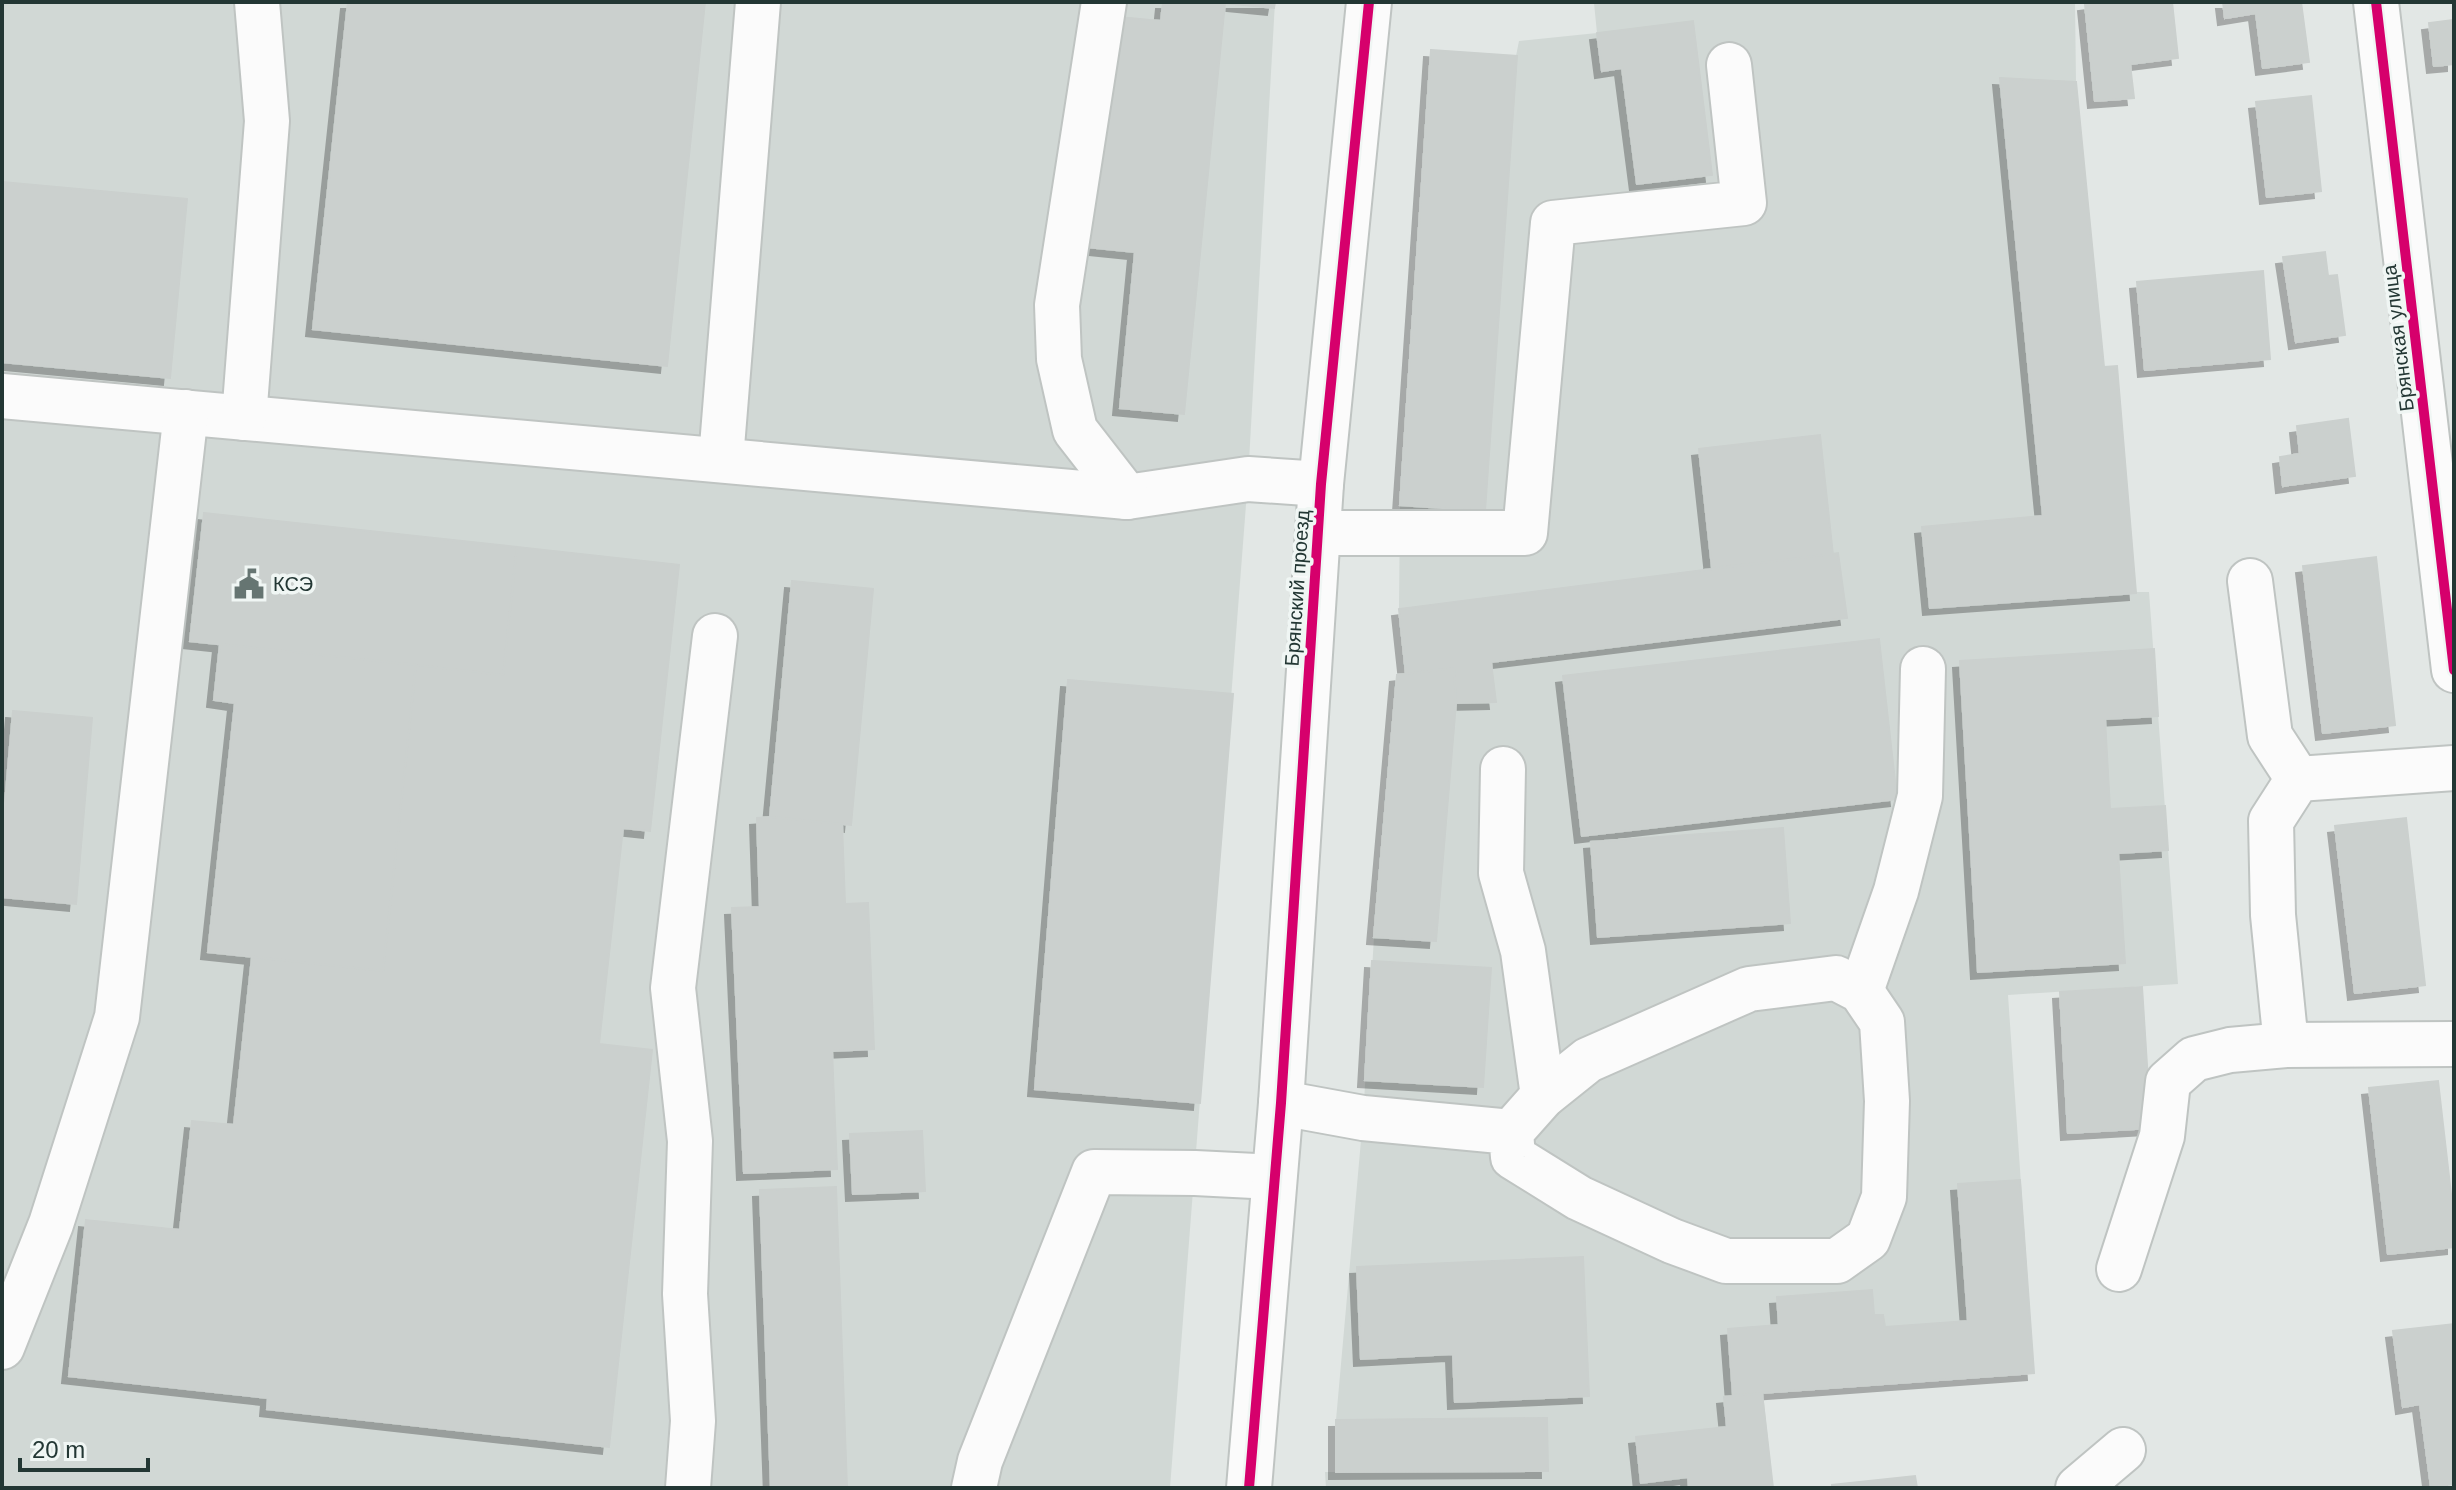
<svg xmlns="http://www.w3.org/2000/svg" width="2456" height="1490" viewBox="0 0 2456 1490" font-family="Arial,sans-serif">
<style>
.built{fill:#d1d8d5}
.building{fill:#cbd0ce;stroke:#cbd0ce;stroke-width:2;filter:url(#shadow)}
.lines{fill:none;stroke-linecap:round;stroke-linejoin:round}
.minor-casing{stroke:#bfc4c2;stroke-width:48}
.minor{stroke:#fbfbfb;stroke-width:44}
.cycleway-casing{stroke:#f0f6f4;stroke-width:15}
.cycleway{stroke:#d6006c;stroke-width:10}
.labels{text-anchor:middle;stroke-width:7;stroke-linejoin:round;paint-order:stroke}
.street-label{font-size:20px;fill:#233734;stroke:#f0f6f4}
.poi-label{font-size:20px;fill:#233734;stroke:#f0f6f4;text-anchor:start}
</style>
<defs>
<filter id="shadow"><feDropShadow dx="-7" dy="7" stdDeviation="0" flood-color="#0004"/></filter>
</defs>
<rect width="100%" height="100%" fill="#e2e7e5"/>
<g class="built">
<polygon points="2,2 1275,2 1248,479 1170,1488 2,1488"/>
<polygon points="1599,2 2075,2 2076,83 2104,367 2117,366 2136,592 2149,592 2178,984 2008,995 2034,1373 1763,1393 1773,1488 1326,1488 1325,1472 1336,1472 1336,1420 1363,1118 1374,937 1397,675 1406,673 1399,609 1400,505 1431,50 1516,56 1519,41 1597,33 1594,3"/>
</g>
<g class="building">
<polygon points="348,2 705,2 667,366 313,329"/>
<polygon points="1163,2 1225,3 1184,414 1120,408 1135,252 1087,247 1109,16 1161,21"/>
<polygon points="1213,2 1275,2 1274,8"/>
<polygon points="2101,2 2172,2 2178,58 2130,64 2134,98 2095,101 2085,4"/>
<polygon points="2223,2 2301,2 2309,62 2263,68 2256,13 2225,18"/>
<polygon points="2454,20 2454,64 2434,66 2429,23"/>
<polygon points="1693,21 1712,175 1637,184 1622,68 1602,71 1597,33"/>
<polygon points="1431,50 1517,56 1485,511 1400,505"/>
<polygon points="2000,78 2076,82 2104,367 2117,366 2136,593 1930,608 1922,527 2043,516"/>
<polygon points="2311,96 2321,191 2267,197 2256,102"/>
<polygon points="2,182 187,199 170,378 2,362"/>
<polygon points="2325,252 2328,276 2337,275 2345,335 2296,342 2283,257"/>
<polygon points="2263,271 2270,359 2145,370 2137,282"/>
<polygon points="2348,419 2355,476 2283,486 2280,457 2300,454 2297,426"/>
<polygon points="1820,435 1833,555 1712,568 1699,449"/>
<polygon points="204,513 517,547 503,675 190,641"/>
<polygon points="517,547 679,565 650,831 623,828 599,1044 652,1050 609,1447 267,1409 268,1398 69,1376 86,1220 180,1230 192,1121 234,1125 252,957 383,971 416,665 503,675"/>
<polygon points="1838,553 1847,618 1491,662 1496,702 1456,703 1454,668 1406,674 1399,609"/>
<polygon points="2376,557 2395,725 2323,733 2303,566"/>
<polygon points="792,581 873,589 851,825 770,817"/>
<polygon points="1879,639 1897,799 1582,836 1563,676"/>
<polygon points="220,644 416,665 383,971 208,952 235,703 214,700"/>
<polygon points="2154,649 2158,716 2105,719 2110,809 2165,806 2168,850 2118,853 2125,963 1978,972 1960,661"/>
<polygon points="1454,668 1456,703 1436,941 1374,937 1397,675"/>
<polygon points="1068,680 1233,694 1200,1103 1035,1089"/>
<polygon points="13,711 92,718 76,904 2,897 2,838"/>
<polygon points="770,817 842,824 845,904 868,903 874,1049 832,1051 837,1169 744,1173 732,908 760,907 757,818"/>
<polygon points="2406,818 2425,985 2355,993 2335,826"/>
<polygon points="1783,828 1790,923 1598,937 1591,842"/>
<polygon points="1372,961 1491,968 1483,1087 1365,1080"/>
<polygon points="2142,987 2151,1128 2068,1133 2060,992"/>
<polygon points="2438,1081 2454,1220 2454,1247 2388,1254 2369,1088"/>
<polygon points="922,1131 925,1191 853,1194 850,1134"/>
<polygon points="2020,1180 2034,1373 1733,1395 1728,1329 1779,1325 1777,1297 1872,1290 1874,1315 1883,1315 1885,1327 1968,1321 1958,1184"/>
<polygon points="836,1187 847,1488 771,1488 760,1190"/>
<polygon points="1583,1257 1589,1396 1455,1402 1453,1354 1361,1359 1357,1267"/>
<polygon points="2454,1324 2454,1484 2431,1487 2420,1404 2403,1407 2393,1331"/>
<polygon points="1762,1393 1773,1488 1689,1488 1688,1477 1641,1483 1636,1437 1727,1427 1724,1397"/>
<polygon points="1547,1418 1548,1471 1336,1472 1336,1420"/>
<polygon points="1915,1476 1917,1488 1832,1488 1832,1485"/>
</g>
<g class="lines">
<g class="minor-casing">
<g id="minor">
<polyline points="1104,2 1057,305 1059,359 1075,430 1127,497 1248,479 1321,484"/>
<polyline points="2376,2 2454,670"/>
<polyline points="2,396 1127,497"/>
<polyline points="244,418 267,121 257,2"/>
<polyline points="721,459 758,2"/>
<polyline points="1319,533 1525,533 1553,223 1744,203 1729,65"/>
<polyline points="2250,581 2270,736 2298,779"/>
<polyline points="2454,768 2298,779 2271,821 2273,915 2286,1045 2454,1044"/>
<polyline points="1503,769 1501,873 1523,951 1543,1096"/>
<polyline points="1861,991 1896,891 1920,796 1923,669"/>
<polyline points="1281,1103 1363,1118 1511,1132 1513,1157 1579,1198 1672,1241 1726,1261 1837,1261 1868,1239 1884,1197 1887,1101 1882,1022 1861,991 1836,978 1749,989 1588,1060 1543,1096 1511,1132"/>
<polyline points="2119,1269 2162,1136 2168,1082 2194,1059 2230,1050 2286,1045"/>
<polyline points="2,1347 51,1224 117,1017 186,412"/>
<polyline points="688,1488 693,1421 685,1294 690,1141 673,988 715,636"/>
<polyline points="974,1488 980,1461 1094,1172 1195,1173 1274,1177"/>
<polyline points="1249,1488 1281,1103 1321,484 1369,2"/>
<polyline points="2078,1488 2123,1450"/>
</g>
</g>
<use href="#minor" class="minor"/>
<g class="cycleway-casing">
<g id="cycleway">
<polyline points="2376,2 2454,670"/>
<polyline points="1249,1488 1281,1103 1321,484 1369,2"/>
</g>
</g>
<use href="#cycleway" class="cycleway"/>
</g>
<defs>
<g id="civic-bare" transform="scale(2.4)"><path d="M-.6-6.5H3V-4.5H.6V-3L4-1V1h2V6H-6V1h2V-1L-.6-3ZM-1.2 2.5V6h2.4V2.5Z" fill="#667572" stroke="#f0f6f4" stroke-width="2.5" paint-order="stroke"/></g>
</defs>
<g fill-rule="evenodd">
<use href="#civic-bare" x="249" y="584"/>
</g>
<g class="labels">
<g class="street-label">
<text transform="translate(2398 338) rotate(-97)" y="7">Брянская улица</text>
<text transform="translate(1297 588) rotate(-86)" y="7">Брянский проезд</text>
</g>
<g class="poi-label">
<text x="273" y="591">КСЭ</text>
</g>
</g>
<rect width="2456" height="1490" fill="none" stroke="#233734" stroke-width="8"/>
<path d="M20 1458v12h128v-12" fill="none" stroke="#233734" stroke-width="4"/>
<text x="32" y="1458" font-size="24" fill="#233734" stroke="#f0f6f4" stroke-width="6" paint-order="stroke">20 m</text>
</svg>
